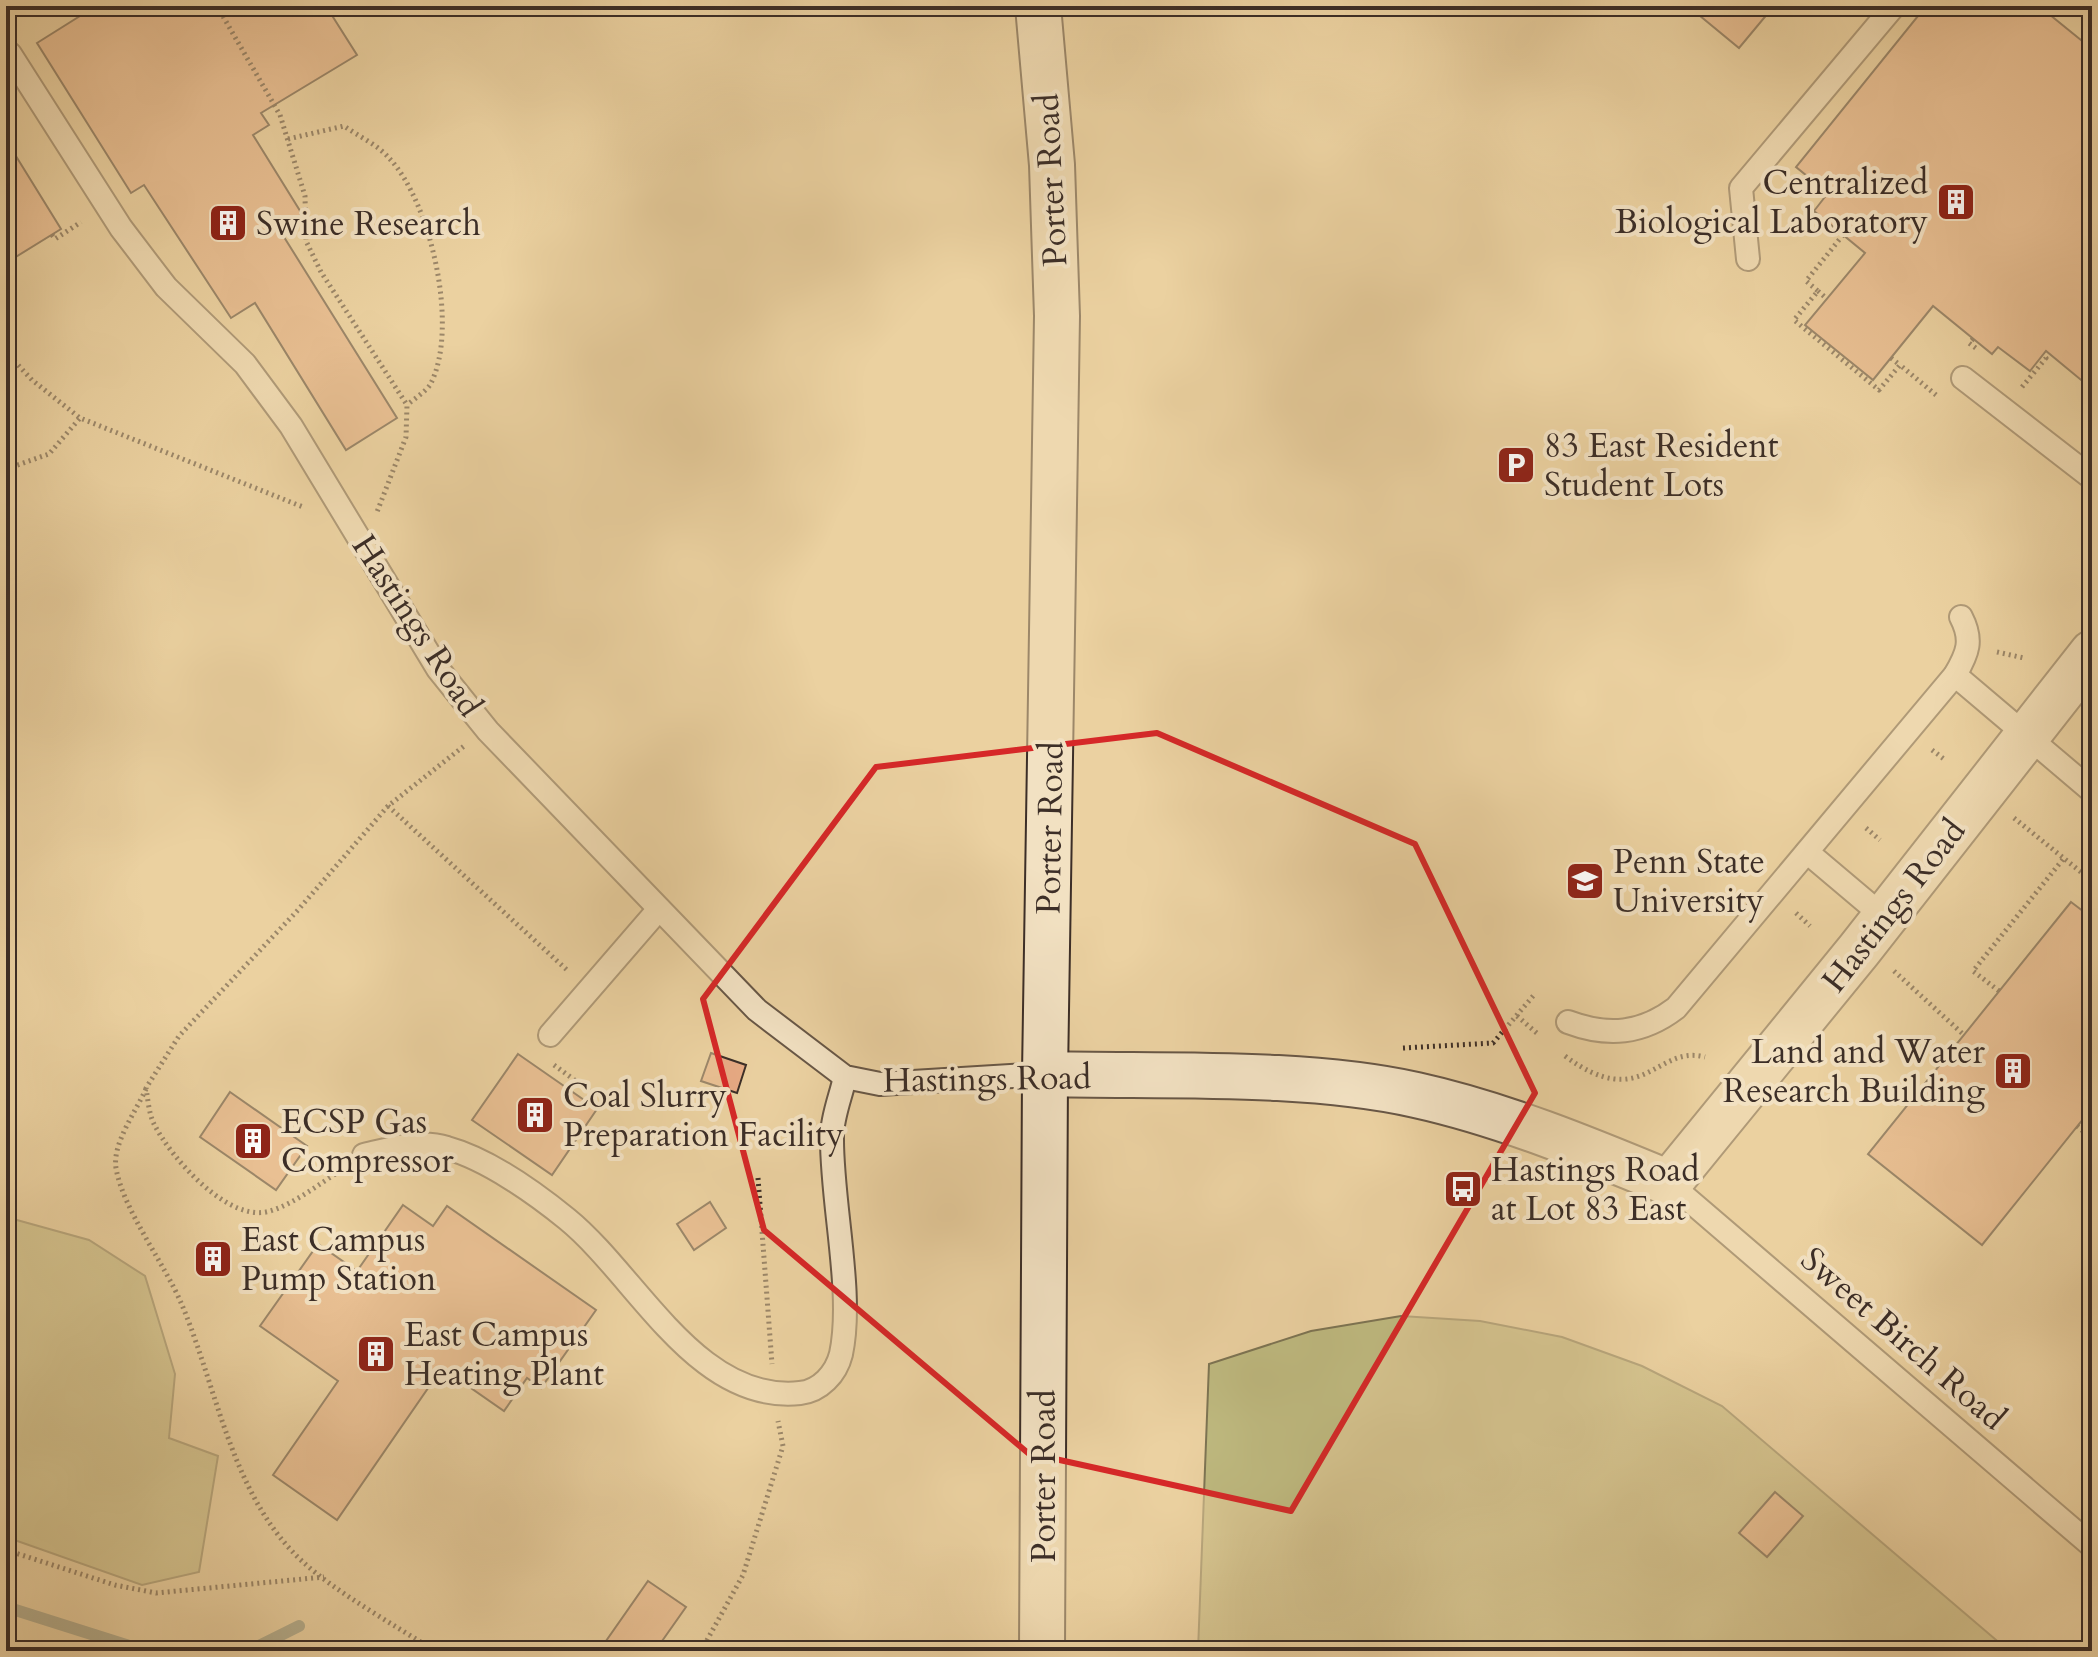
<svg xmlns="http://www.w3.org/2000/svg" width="2098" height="1657" viewBox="0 0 2098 1657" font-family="Cardo,serif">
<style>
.green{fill:#beb97f;stroke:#7d7453;stroke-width:2}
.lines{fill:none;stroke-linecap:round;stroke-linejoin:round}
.stream{stroke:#738074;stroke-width:12}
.building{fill:#e7aa84;stroke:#3c2e27;stroke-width:2}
.lane-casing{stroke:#685746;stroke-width:26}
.street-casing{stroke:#685746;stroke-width:48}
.secondary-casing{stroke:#3c2e27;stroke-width:48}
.path{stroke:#3c2e27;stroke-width:5;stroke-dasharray:2 4;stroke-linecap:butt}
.lane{stroke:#f2e1c2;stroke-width:22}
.street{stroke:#f2e1c2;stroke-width:44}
.secondary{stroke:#f2e1c2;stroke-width:44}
.marked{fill:none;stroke:#d62828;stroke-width:6;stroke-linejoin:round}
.labels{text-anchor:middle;stroke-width:8;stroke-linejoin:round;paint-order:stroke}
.street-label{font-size:34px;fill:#3c2e27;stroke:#f2e1c2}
.poi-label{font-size:34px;fill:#3c2e27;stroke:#f2e1c2;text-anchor:start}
</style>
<rect width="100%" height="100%" fill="#ebd1a1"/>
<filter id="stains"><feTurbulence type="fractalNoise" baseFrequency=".0025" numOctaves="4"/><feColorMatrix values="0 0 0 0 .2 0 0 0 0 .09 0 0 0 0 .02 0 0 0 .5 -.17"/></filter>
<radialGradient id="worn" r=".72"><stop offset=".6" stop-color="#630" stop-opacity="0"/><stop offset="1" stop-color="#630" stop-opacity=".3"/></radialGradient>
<g class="green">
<polygon points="6,1217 89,1240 145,1276 175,1374 169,1438 218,1456 199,1572 142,1585 6,1537"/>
<polygon points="1401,1316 1480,1321 1562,1337 1642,1366 1722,1406 2009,1651 1198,1651 1209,1364 1311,1331"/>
</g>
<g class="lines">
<g class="stream">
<polyline points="6,1607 145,1651"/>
<polyline points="249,1651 299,1626"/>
</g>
</g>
<g class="building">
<polygon points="96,6 326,6 357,55 261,113 269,125 253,135 302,214 279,229 397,418 346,450 255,303 231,318 144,185 131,193 37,43"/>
<polygon points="1688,6 1774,6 1739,48"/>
<polygon points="1926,6 2039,6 2092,49 2092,389 2046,351 2030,371 1998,347 1992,354 1933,306 1873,380 1805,325 1865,253 1814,211 1828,193 1796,167"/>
<polygon points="6,140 61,229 6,263"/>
<polygon points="2071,902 2092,918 2092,1108 1982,1245 1868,1154"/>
<polygon points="711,1053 746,1065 737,1093 701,1081"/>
<polygon points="518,1054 597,1109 552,1175 472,1120"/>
<polygon points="230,1092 307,1146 276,1190 200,1137"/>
<polygon points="710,1202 726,1228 694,1250 677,1224"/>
<polygon points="403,1205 433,1226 447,1206 596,1310 541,1388 527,1378 504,1411 442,1368 337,1520 273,1475 338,1381 260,1326 318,1244 357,1271"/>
<polygon points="1775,1492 1803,1516 1767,1557 1739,1533"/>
<polygon points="648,1581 686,1607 655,1651 599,1651"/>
</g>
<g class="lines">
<g class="lane-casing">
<g id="lane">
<polyline points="10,54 121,228 166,287 245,364 291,426 438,669 488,731 757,1010 845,1077 880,1084 1045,1074"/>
<polyline points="1748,259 1741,188 1894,6"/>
<polyline points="1963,378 2092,478"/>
<polyline points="1955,675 2092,791"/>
<polyline points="1807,852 1884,917"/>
<path d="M 1568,1022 C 1608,1037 1642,1034 1676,1008 L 1955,675 C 1968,653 1973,640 1961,617"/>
<polyline points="550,1035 659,909"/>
<path d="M 364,1155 C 392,1149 419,1139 447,1148 C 487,1159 535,1193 567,1219 C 637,1276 697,1404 800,1393 C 820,1391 836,1374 841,1354 C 854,1293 831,1201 832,1136 C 832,1117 841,1096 845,1077"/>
<polyline points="1669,1183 2092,1546"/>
</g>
</g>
<g class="street-casing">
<path id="street" d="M 1045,1074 C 1161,1077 1304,1070 1416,1095 C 1502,1114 1587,1149 1669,1183 L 1859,950 L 2092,653"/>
</g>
<g class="secondary-casing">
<polyline id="secondary" points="1038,6 1052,165 1057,316 1045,1074 1042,1651"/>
</g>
<g class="path">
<polyline points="217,6 280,115 305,196 306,241 321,272 407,405 406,437 377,512"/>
<polyline points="6,21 29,6"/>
<path d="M 288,139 L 344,126 C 358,136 378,145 389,158 C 431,202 460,329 430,385 C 425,392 414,399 407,405"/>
<polyline points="52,235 55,239 81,222"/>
<polyline points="1843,235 1806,281 1818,291 1794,320 1879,390 1900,365 1936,395"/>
<polyline points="1818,291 1827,299"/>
<polyline points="1973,339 1969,343 1977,349"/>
<polyline points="6,352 32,380 80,418 303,507"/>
<polyline points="1891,358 1900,365"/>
<polyline points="2022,387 2046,358 2043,355"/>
<polyline points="6,469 49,454 80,418"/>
<polyline points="1997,652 2024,658"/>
<polyline points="1932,750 1944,759"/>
<polyline points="388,806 567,970"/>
<polyline points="2014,818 2092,881"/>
<polyline points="1866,828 1880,840"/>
<polyline points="1796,913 1810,926"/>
<polyline points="1894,971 1964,1035"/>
<polyline points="1999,991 1973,971 2064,858"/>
<polyline points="1517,1016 1539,1035"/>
<polyline points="1403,1048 1493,1043 1534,995"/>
<path d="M 1565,1056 C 1643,1114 1656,1044 1705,1057"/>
<polyline points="554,1065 595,1095"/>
<path d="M 146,1089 C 136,1111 112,1144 116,1168 C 123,1210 165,1264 182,1305 C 218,1391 232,1497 303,1562 C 337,1593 396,1626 435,1651"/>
<polyline points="2077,1126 2092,1139"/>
<path d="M 340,1171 C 319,1184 294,1204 270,1211 C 229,1224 171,1158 154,1124 C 149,1114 148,1100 146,1088 L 179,1036 L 298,910 L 388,806 L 464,746"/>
<polyline points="758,1178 772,1364"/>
<polyline points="6,1550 115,1585 156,1593 324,1577"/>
<polyline points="701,1651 743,1575 783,1446 778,1421"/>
</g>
<use href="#lane" class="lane"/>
<use href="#street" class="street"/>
<use href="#secondary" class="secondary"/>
</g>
<path d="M0 0H2098V1657H0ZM 1157,733 L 1415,844 L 1535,1093 L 1291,1511 L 1028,1453 L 764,1230 L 703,999 L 876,767 Z" fill="#ebd1a1" fill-opacity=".55" fill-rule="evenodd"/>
<path class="marked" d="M 1157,733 L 1415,844 L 1535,1093 L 1291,1511 L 1028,1453 L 764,1230 L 703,999 L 876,767 Z"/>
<defs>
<g id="building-square" transform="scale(2)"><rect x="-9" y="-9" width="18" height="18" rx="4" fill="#8f2418" stroke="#f2e1c2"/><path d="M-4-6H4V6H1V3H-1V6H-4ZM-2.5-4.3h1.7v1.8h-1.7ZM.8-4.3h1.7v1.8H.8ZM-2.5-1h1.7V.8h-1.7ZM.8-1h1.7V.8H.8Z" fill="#fff"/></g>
<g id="parking-square" transform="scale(2)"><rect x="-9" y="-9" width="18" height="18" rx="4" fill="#8f2418" stroke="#f2e1c2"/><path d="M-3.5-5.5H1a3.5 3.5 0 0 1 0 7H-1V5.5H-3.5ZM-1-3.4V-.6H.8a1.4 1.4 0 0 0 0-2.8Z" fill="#fff"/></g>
<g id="university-square" transform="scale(2)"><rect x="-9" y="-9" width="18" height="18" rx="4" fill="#8f2418" stroke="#f2e1c2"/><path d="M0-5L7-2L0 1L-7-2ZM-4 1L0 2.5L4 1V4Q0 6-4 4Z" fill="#fff"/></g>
<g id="bus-square" transform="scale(2)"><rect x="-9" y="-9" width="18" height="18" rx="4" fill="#8f2418" stroke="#f2e1c2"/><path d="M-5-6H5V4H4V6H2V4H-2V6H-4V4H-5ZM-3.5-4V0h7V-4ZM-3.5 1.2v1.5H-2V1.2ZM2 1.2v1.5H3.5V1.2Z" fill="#fff"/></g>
</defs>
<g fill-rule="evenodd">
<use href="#building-square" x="1956" y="202"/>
<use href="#building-square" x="228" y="223"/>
<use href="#parking-square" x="1516" y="465"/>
<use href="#university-square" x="1585" y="881"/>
<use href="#building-square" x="2013" y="1071"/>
<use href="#building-square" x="535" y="1115"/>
<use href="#building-square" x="253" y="1141"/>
<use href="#bus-square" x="1463" y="1189"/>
<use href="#building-square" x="213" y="1259"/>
<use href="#building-square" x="376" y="1354"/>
</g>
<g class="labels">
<g class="street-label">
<text transform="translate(1050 180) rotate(-93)" y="12">Porter Road</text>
<text transform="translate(418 625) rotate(57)" y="12">Hastings Road</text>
<text transform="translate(1049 828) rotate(-89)" y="12">Porter Road</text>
<text transform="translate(1893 905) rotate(-52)" y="12">Hastings Road</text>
<text transform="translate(987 1078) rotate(-1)" y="12">Hastings Road</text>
<text transform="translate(1904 1338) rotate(41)" y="12">Sweet Birch Road</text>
<text transform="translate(1043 1476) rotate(-90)" y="12">Porter Road</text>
</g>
<g class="poi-label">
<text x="1928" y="194" text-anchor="end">Centralized<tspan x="1928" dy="39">Biological Laboratory</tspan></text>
<text x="256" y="235">Swine Research</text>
<text x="1544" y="457">83 East Resident<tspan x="1544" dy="39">Student Lots</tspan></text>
<text x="1613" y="873">Penn State<tspan x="1613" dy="39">University</tspan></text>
<text x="1985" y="1063" text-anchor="end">Land and Water<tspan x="1985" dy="39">Research Building</tspan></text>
<text x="563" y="1107">Coal Slurry<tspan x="563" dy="39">Preparation Facility</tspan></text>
<text x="281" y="1133">ECSP Gas<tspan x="281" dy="39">Compressor</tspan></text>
<text x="1491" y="1181">Hastings Road<tspan x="1491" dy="39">at Lot 83 East</tspan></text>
<text x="241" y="1251">East Campus<tspan x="241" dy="39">Pump Station</tspan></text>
<text x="404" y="1346">East Campus<tspan x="404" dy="39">Heating Plant</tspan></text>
</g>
</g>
<rect width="2098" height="1657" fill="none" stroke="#ebd1a1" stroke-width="32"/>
<rect x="8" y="8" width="2082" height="1641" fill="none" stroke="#3c2e27" stroke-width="4"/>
<rect x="16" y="16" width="2066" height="1625" fill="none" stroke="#3c2e27" stroke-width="2"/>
<rect width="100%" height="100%" filter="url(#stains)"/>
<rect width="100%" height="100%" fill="url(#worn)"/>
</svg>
